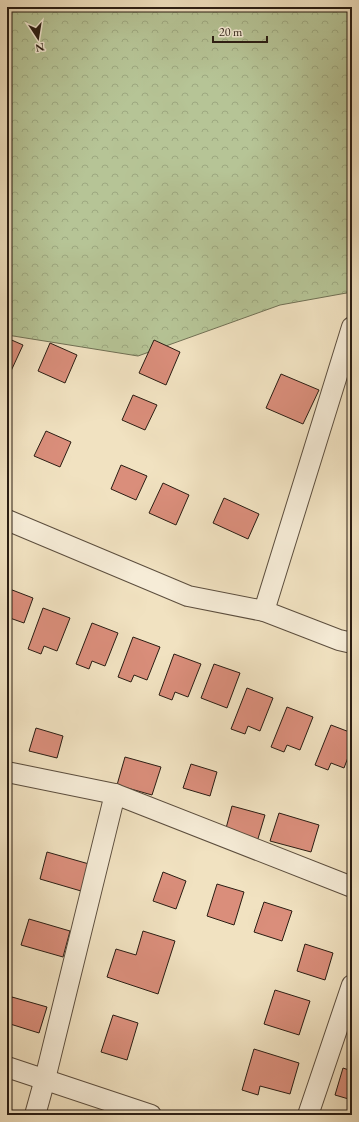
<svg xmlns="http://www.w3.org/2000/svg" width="359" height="1122" viewBox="0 0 359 1122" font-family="'EB Garamond',serif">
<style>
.forest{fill:url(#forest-crowns);stroke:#707054}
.building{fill:#da8e7b;stroke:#2a1d13}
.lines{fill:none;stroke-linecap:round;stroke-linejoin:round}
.street-casing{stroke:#5c4e3e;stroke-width:22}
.street{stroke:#f6ecd7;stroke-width:20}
</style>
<defs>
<pattern id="forest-crowns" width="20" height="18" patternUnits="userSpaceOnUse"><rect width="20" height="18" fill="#b6c496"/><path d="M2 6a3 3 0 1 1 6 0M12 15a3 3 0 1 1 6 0" fill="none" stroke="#9da880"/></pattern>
</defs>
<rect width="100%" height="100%" fill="#f1e2c1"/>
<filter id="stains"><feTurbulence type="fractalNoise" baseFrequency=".005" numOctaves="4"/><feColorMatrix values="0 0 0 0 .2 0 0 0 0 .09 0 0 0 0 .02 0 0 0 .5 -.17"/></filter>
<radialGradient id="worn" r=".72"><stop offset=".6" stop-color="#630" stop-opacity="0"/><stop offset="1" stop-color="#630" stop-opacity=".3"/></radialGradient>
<polygon class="forest" points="7,7 352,7 352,292 280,305 138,356 7,335"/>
<g class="building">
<polygon points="7,338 23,345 11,371 7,370"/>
<polygon points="154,340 180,352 166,385 139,373"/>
<polygon points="50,343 77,355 65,383 38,371"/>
<polygon points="281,374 319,390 303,424 266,408"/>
<polygon points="133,395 157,405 145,430 122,420"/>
<polygon points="46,431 71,442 60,467 34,456"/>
<polygon points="121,465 147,476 136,500 111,489"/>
<polygon points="163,483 189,495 176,525 149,513"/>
<polygon points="224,498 259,514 248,539 213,523"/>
<polygon points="7,588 33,598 24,623 7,617"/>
<polygon points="43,608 70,618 57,651 44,646 41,654 28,649"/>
<polygon points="92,623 118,633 105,666 92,661 89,669 76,664"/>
<polygon points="133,637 160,647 147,680 134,675 131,682 118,677"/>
<polygon points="174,654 201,664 188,697 175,692 172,700 159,695"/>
<polygon points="214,664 240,673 227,708 201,698"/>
<polygon points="247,688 273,698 260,731 248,726 245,734 231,729"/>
<polygon points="287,707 313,717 300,750 287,745 284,752 271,747"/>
<polygon points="331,725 352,733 352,747 344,768 331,763 328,770 315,765"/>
<polygon points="36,728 63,736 57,758 29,751"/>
<polygon points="125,757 161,767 152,795 117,785"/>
<polygon points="191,764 217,772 210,796 183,788"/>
<polygon points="232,806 265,815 257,842 225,832"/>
<polygon points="279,813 319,825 311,852 270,841"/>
<polygon points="47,852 89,864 81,891 40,879"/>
<polygon points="163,872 186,881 176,909 153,901"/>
<polygon points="217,884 244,892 234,925 207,916"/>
<polygon points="264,902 292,911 282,941 254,932"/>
<polygon points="29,919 70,931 63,957 21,945"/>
<polygon points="143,931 175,941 158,994 107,977 116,949 136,955"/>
<polygon points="305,944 333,953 325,980 297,971"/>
<polygon points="275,990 310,1001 299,1035 264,1024"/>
<polygon points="12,997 47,1007 39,1033 7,1023 7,1014"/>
<polygon points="113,1015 138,1023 127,1060 101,1052"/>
<polygon points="254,1049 299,1063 290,1094 260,1086 258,1095 242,1090"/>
<polygon points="343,1068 352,1071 352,1100 335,1095"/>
</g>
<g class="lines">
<g class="street-casing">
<g id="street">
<polyline points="7,520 188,596 264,611 339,640 352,643"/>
<polyline points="264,611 352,327"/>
<polyline points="7,772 115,794 352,887"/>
<polyline points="7,1067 151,1115"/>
<polyline points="35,1115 45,1079 115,794"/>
<polyline points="308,1115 352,985"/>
</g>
</g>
<use href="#street" class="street"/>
</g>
<rect width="359" height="1122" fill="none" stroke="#f1e2c1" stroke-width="24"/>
<rect x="8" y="8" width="343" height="1106" fill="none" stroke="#2a1d13" stroke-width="2"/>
<rect x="12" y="12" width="335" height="1098" fill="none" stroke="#2a1d13"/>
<g transform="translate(38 38) rotate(168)" stroke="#f6ecd7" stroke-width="3" paint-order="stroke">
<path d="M0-3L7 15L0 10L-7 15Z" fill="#2a1d13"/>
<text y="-6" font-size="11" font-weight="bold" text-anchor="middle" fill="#2a1d13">N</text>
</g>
<path d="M213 36v6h54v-6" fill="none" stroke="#2a1d13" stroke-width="2"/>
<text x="219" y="36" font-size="12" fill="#2a1d13" stroke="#f6ecd7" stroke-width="3" paint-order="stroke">20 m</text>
<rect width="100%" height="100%" filter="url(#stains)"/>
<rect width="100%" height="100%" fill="url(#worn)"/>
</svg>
